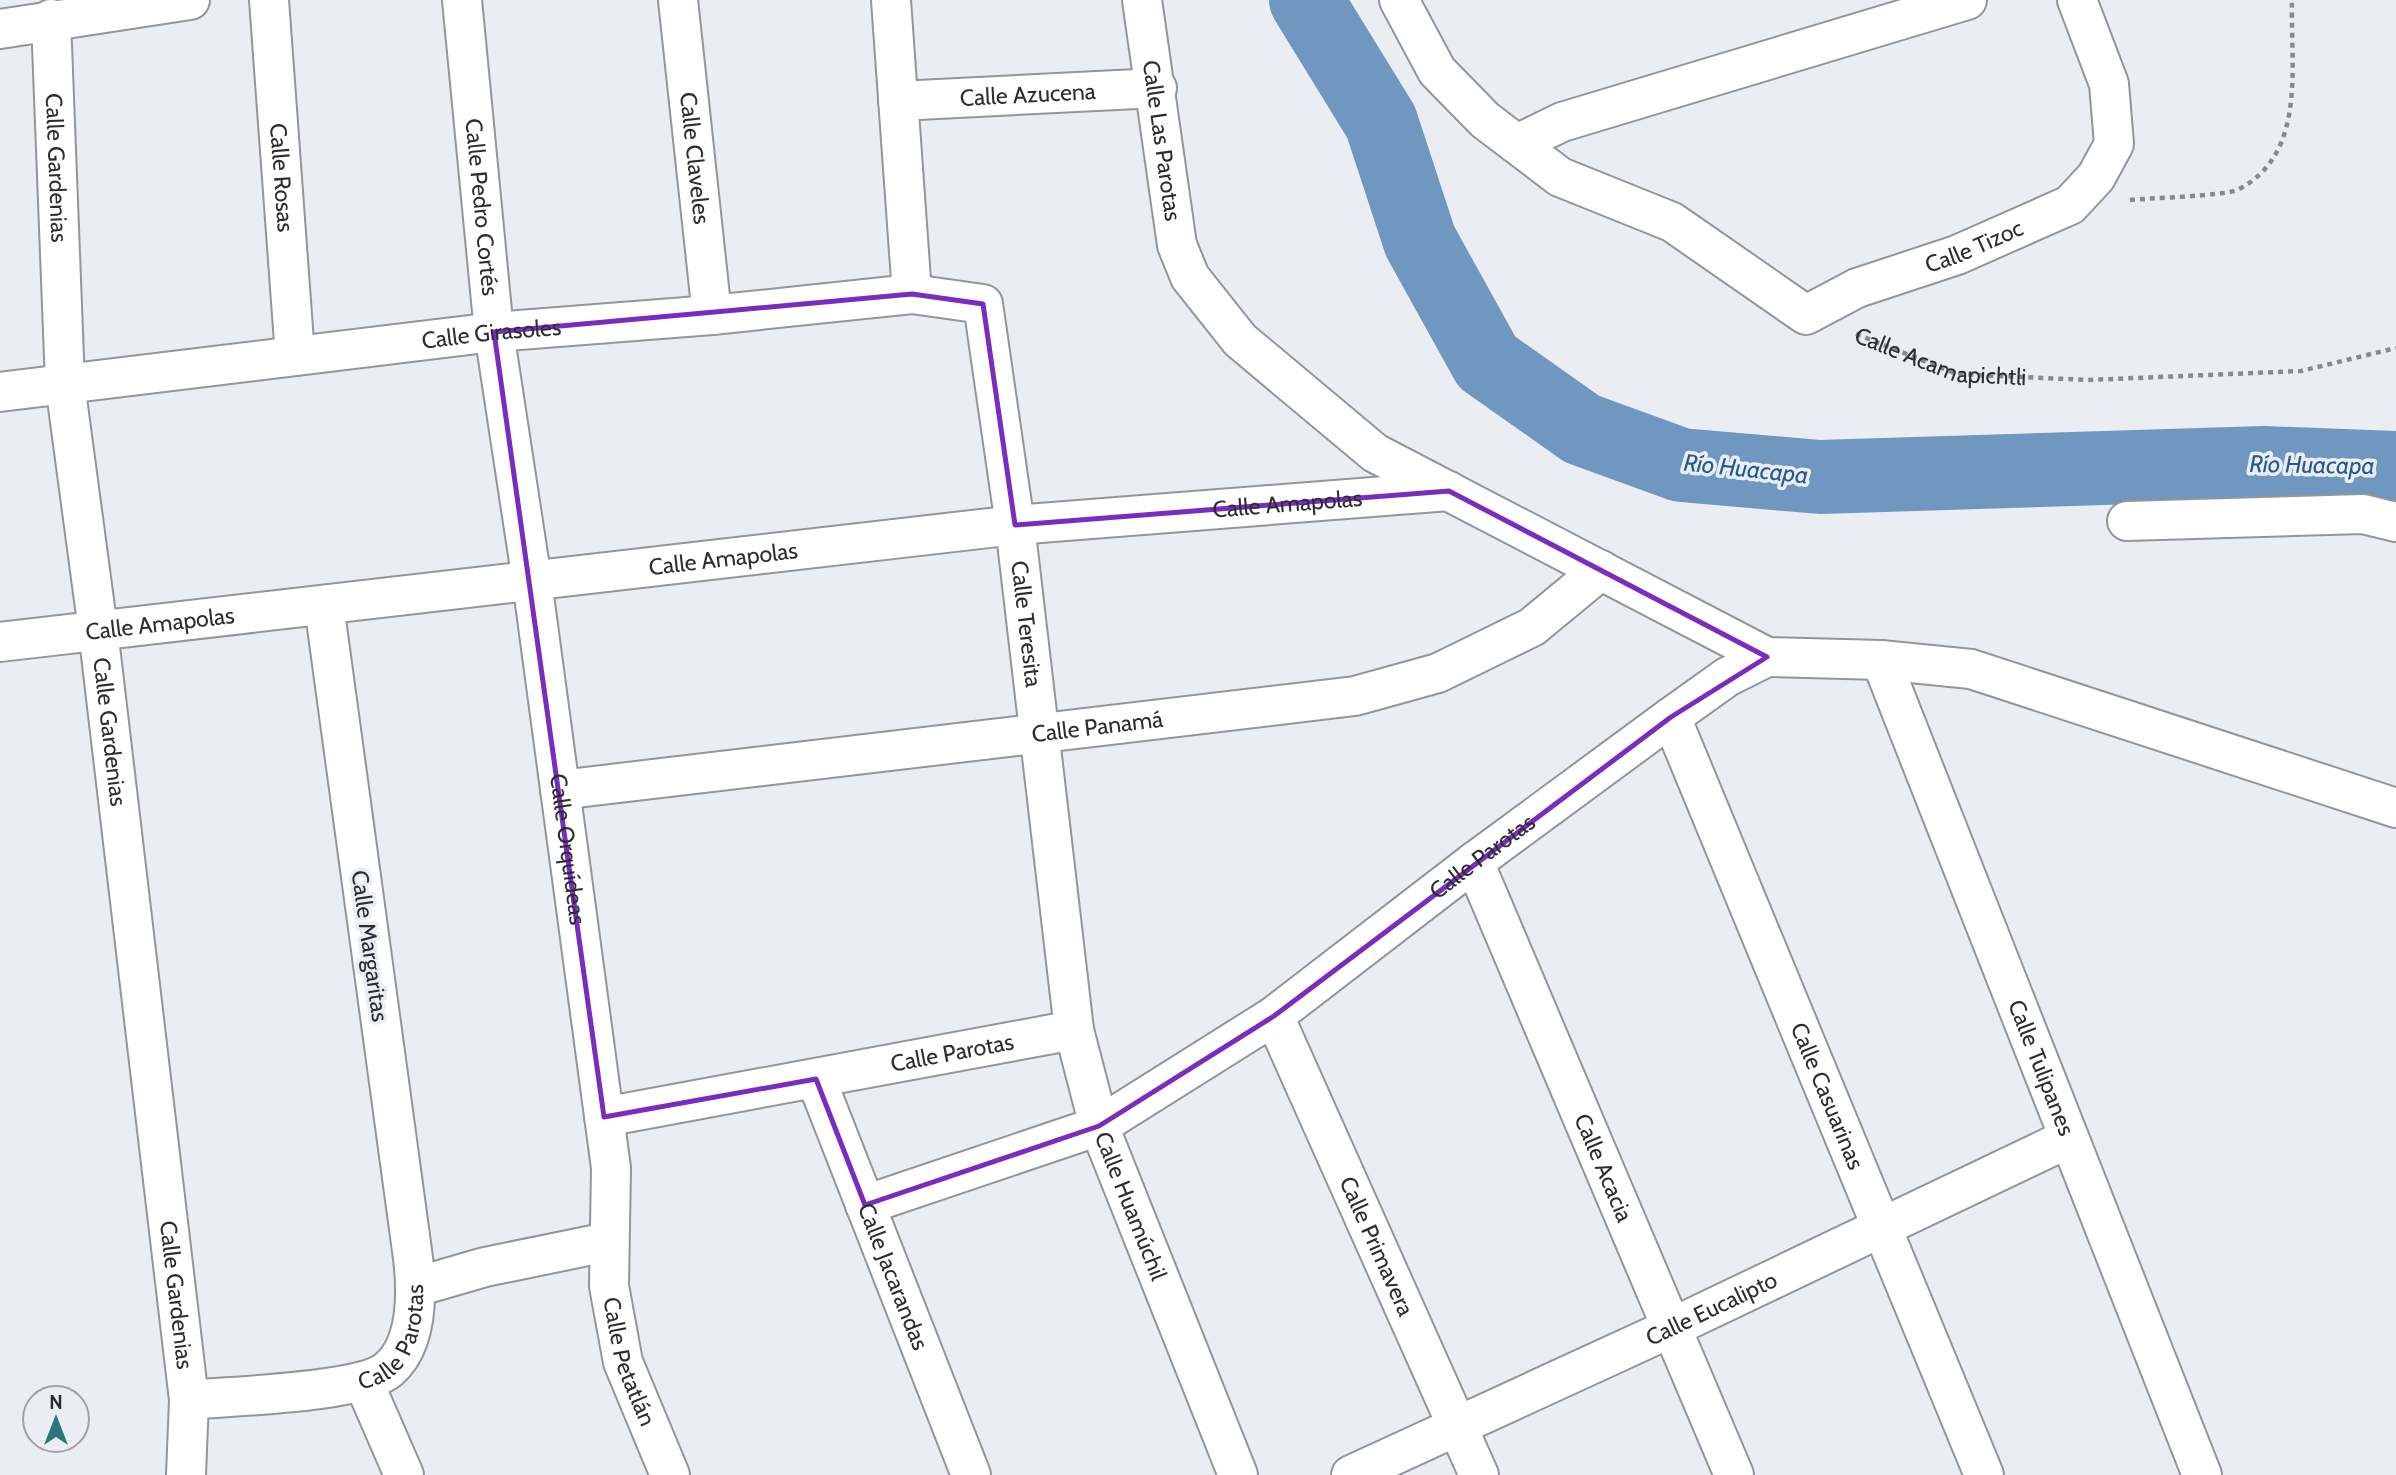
<svg xmlns="http://www.w3.org/2000/svg" width="2396" height="1475" viewBox="0 0 2396 1475" font-family="Cabin,sans-serif">
<style>
.lines{fill:none;stroke-linecap:round;stroke-linejoin:round}
.river{stroke:#6f97bf;stroke-width:74}
.minor-casing{stroke:#929699;stroke-width:42}
.path{stroke:#878a8d;stroke-width:4.5;stroke-dasharray:5 5;stroke-linecap:butt}
.minor{stroke:#fff;stroke-width:38}
.marked{fill:none;stroke:#7b2cbf;stroke-width:5;stroke-linejoin:round}
.labels{text-anchor:middle;stroke-width:7;stroke-linejoin:round;paint-order:stroke}
.street-label{font-size:23px;fill:#2b2d2f;stroke:#eaeef2}
.water-label{font-size:24px;font-style:italic;fill:#215a8e;stroke:#eaeef2}
</style>
<rect width="100%" height="100%" fill="#eaeef2"/>
<g class="lines">
<polyline class="river" points="1306,0 1381,122 1420,241 1487,362 1582,429 1681,465 1820,477 2264,463 2396,468"/>
<g class="minor-casing">
<g id="minor">
<path id="s2" d="M 269,0 L 295,356"/>
<path id="s3" d="M 462,0 L 494,332 L 532,581 L 611,1168 L 609,1286 L 623,1362 L 670,1475"/>
<path id="s4" d="M 678,0 L 712,315"/>
<polyline points="891,0 912,294"/>
<path id="s5" d="M 1142,0 L 1177,245 L 1190,277 L 1240,340 L 1375,453 L 1767,657 L 1881,660 L 1971,669 L 2396,808"/>
<path id="s6" d="M 1399,0 L 1437,71 L 1485,120 L 1560,177 L 1672,222 L 1806,315 L 1857,288 L 1957,255 L 2070,205 L 2096,177 L 2114,144 L 2109,84 L 2077,0"/>
<path id="s7" d="M 51,19 L 65,384 L 98,630 L 189,1400 L 186,1475"/>
<polyline points="0,29 190,0"/>
<path id="s8" d="M 898,101 L 1157,88"/>
<polyline points="1517,144 1562,122 1967,0"/>
<path id="s9" d="M 0,392 L 494,332 L 712,315 L 912,294 L 983,304 L 1015,525 L 1074,1030 L 1099,1126 L 1238,1475"/>
<polyline points="2127,521 2363,514 2396,522"/>
<path id="s10" d="M 0,642 L 1015,525 L 1449,491"/>
<path id="s11" d="M 1881,660 L 2202,1475"/>
<path id="s12" d="M 1671,717 L 1984,1475"/>
<path id="s13" d="M 560,790 L 1355,696 L 1438,673 L 1532,627 L 1601,570"/>
<path id="s14" d="M 1474,862 L 1734,1475"/>
<path id="s15" d="M 1274,1016 L 1479,1475"/>
<path id="s16" d="M 816,1079 L 971,1475"/>
<path id="s17" d="M 604,1117 L 1074,1030"/>
<path id="s18" d="M 865,1205 L 1099,1126 L 1274,1016 L 1474,862 L 1671,717 L 1727,677 L 1767,657"/>
<polyline points="416,1287 485,1267 607,1242"/>
<polyline points="364,1383 404,1475"/>
<path id="s19" d="M 189,1400 C 230,1396 363,1393 389,1369 C 418,1344 417,1292 413,1258 L 324,605"/>
<path id="s20" d="M 1351,1475 L 1673,1327 L 2069,1138"/>
</g>
</g>
<g class="path">
<path d="M 2130,200 C 2149,198 2224,196 2237,190 C 2308,155 2290,65 2292,0"/>
<path id="s1" d="M 1856,334 L 1957,374 L 2088,380 L 2301,371 L 2396,348"/>
</g>
<use href="#minor" class="minor"/>
</g>
<path class="marked" d="M 912,294 L 983,304 L 1015,525 L 1449,491 L 1767,657 L 1671,717 L 1274,1016 L 1099,1126 L 865,1205 L 816,1079 L 604,1117 L 494,332 Z"/>
<g class="labels">
<g class="street-label">
<text dy="8" stroke="none"><textPath href="#s8" startOffset="130">Calle Azucena</textPath></text>
<text dy="8" stroke="none"><textPath href="#s5" startOffset="142">Calle Las Parotas</textPath></text>
<text dy="8" stroke="none"><textPath href="#s4" startOffset="159">Calle Claveles</textPath></text>
<text dy="8" stroke="none"><textPath href="#s7" startOffset="149">Calle Gardenias</textPath></text>
<text dy="8" stroke="none"><textPath href="#s2" startOffset="178">Calle Rosas</textPath></text>
<text dy="8" stroke="none"><textPath href="#s3" startOffset="208">Calle Pedro Cortés</textPath></text>
<text dy="8" stroke="none"><textPath href="#s6" startOffset="709">Calle Tizoc</textPath></text>
<text dy="8" stroke="none"><textPath href="#s9" startOffset="495">Calle Girasoles</textPath></text>
<text dy="8" stroke="none"><textPath href="#s1" startOffset="89">Calle Acamapichtli</textPath></text>
<text dy="8" stroke="none"><textPath href="#s10" startOffset="1295">Calle Amapolas</textPath></text>
<text dy="8" stroke="none"><textPath href="#s10" startOffset="728">Calle Amapolas</textPath></text>
<text dy="8" stroke="none"><textPath href="#s10" startOffset="161">Calle Amapolas</textPath></text>
<text dy="8" stroke="none"><textPath href="#s9" startOffset="1312">Calle Teresita</textPath></text>
<text dy="8" stroke="none"><textPath href="#s13" startOffset="541">Calle Panamá</textPath></text>
<text dy="8" stroke="none"><textPath href="#s7" startOffset="716">Calle Gardenias</textPath></text>
<text dy="8" stroke="none"><textPath href="#s3" startOffset="856">Calle Orquídeas</textPath></text>
<text dy="8" stroke="none"><textPath href="#s18" startOffset="716">Calle Parotas</textPath></text>
<text transform="translate(370 946) rotate(82)" y="8">Calle Margaritas</text>
<text dy="8" stroke="none"><textPath href="#s17" startOffset="354">Calle Parotas</textPath></text>
<text dy="8" stroke="none"><textPath href="#s11" startOffset="438">Calle Tulipanes</textPath></text>
<text dy="8" stroke="none"><textPath href="#s12" startOffset="410">Calle Casuarinas</textPath></text>
<text dy="8" stroke="none"><textPath href="#s14" startOffset="332">Calle Acacia</textPath></text>
<text dy="8" stroke="none"><textPath href="#s9" startOffset="1906">Calle Huamúchil</textPath></text>
<text dy="8" stroke="none"><textPath href="#s15" startOffset="252">Calle Primavera</textPath></text>
<text dy="8" stroke="none"><textPath href="#s16" startOffset="212">Calle Jacarandas</textPath></text>
<text dy="8" stroke="none"><textPath href="#s7" startOffset="1283">Calle Gardenias</textPath></text>
<text dy="8" stroke="none"><textPath href="#s20" startOffset="397">Calle Eucalipto</textPath></text>
<text dy="8" stroke="none"><textPath href="#s19" startOffset="233">Calle Parotas</textPath></text>
<text dy="8" stroke="none"><textPath href="#s3" startOffset="1374">Calle Petatlán</textPath></text>
</g>
<g class="water-label">
<text transform="translate(2312 465) rotate(1)" y="8">Río Huacapa</text>
<text transform="translate(1746 469) rotate(6)" y="8">Río Huacapa</text>
</g>
</g>
<g transform="translate(56 1419)"><circle r="33" fill="#eaeef2" stroke="#9ea1a4" stroke-width="2"/>
<path d="M0-5L12 26L0 18L-12 26Z" fill="#2d767d"/>
<text y="-10" font-size="19" font-weight="bold" text-anchor="middle" fill="#2b2d2f">N</text>
</g>
</svg>
